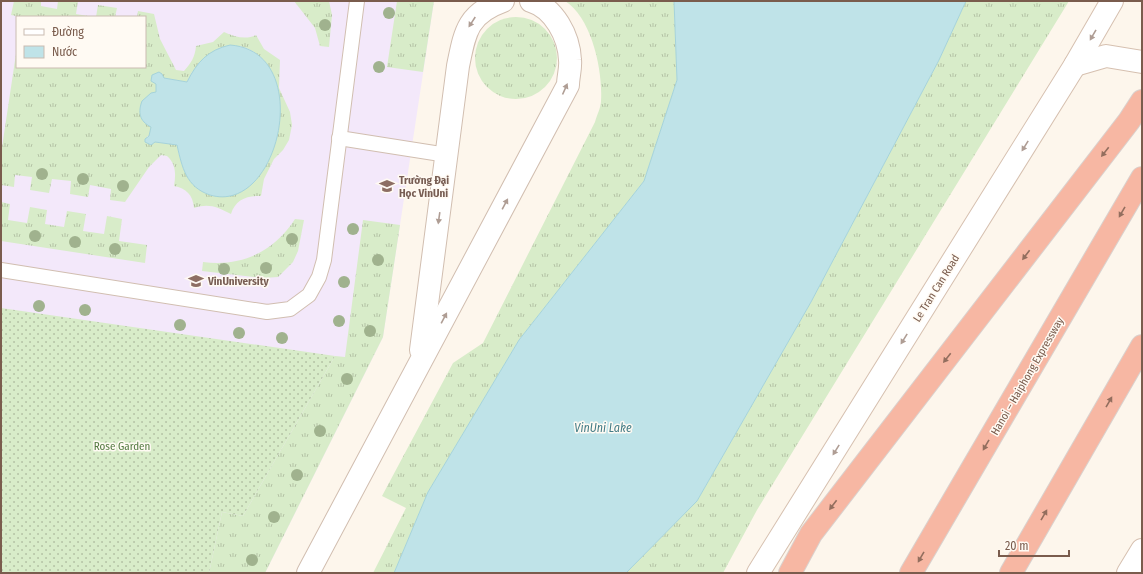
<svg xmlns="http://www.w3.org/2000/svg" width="1143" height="574" viewBox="0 0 1143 574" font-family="'Fira Sans Condensed',sans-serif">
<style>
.education{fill:#f3e8fa;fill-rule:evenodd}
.grass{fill:url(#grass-tufts);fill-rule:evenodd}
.garden{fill:url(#garden-dots)}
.water{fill:#bfe3e8;stroke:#a5d3da}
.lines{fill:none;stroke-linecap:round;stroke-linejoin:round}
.service-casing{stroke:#d1beb0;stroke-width:16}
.minor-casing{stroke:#d1beb0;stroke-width:24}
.secondary-casing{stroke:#d6c0b0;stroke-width:24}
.motorway-casing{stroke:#dad1cd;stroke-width:24}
.service{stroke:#fff;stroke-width:14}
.minor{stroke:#fff;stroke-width:22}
.secondary{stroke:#fff;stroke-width:22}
.motorway{stroke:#f7b7a3;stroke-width:22}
.tree{fill:#a0b28e}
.oneway{fill:#af9d94}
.oneway2{fill:#936e5e}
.labels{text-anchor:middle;stroke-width:3;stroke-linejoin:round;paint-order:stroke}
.education-label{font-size:11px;font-weight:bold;fill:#785e54;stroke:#fffaf3;text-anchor:start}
.street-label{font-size:11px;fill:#7a5c4d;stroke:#fffaf3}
.park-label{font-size:11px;fill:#537a41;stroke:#fffaf3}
.water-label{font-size:12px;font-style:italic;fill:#437c86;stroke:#fffaf3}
</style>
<defs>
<pattern id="grass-tufts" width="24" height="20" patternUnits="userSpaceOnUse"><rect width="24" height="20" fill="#d8ecc9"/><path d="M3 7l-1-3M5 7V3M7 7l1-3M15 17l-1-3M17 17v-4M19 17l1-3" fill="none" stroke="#b4c2a5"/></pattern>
<pattern id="garden-dots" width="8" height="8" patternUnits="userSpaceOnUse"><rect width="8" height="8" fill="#d8ecc9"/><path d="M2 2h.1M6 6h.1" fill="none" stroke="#b4c2a5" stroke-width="1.8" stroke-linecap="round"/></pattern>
</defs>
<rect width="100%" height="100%" fill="#fdf6ec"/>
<path class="education" d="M 1,1 L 434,1 L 383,337 L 265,573 L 1,573 ZM 17,17 L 145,17 L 145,67 L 17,67 Z"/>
<g class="grass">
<polygon points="14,1 41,1 41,6 57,9 58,1 78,1 76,14 94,17 21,17 11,15"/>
<polygon points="294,1 329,1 332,15 329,47 320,46 315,28"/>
<polygon points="397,1 434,1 423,72 387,67"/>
<path d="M 565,1 L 674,1 L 677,80 L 644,181 L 519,340 L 428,492 L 394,573 L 373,573 L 406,508 L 382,496 L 453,363 L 483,343 L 595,122 C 597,115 601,107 601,101 C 603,71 592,18 565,1 Z"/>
<polygon points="966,1 1069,1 757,510 723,573 626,573 697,501 811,302 939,60"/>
<polygon points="98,5 117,8 115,17 96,17"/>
<path d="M 138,11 L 154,14 L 160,39 L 176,70 L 184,71 C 191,63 195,57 196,46 L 213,42 L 224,32 C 235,37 246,40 256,35 L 264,49 L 280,60 L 279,88 L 290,112 L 292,125 L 289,140 L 283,150 L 274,159 L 264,179 L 261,196 C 247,195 235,200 231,214 C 217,207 209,203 194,208 C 193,195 186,188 174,186 C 176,174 176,164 167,156 L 161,155 L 149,167 L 125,202 L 110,200 L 111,189 L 90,185 L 88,197 L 70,194 L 71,181 L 52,179 L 49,193 L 30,190 L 32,177 L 15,175 L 14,187 L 1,185 L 1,154 L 17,47 L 17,67 L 145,67 L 145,17 L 137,17 ZM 240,46 C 278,56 282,99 278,132 L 214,196 C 188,188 182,170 177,145 L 155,142 L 151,145 L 147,136 L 149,136 L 151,127 L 142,119 L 140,107 L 156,92 L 157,84 L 164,78 L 187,82 L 192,72 Z"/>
<circle cx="516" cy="58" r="41"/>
<polygon points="1,202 10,204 8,220 27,223 30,207 47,210 45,224 64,227 67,211 86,214 83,231 104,234 107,216 122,219 119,241 147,245 145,263 1,241"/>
<path d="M 295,219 L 304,220 L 298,251 L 293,262 L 278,277 L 263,278 L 202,271 L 203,262 C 241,267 274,252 295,219 Z"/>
<polygon points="363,220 400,225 383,337 265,573 209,573 222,512 243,516 335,356 345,357"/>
</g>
<polygon class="garden" points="1,308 335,356 243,516 222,512 209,573 1,573"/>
<g class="water">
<polygon points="674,1 966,1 939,60 811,302 697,501 626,573 394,573 428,492 519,340 644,181 677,80"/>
<path d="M 230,45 C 316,51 280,216 210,195 C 186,187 182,167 177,145 L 155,142 L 151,145 L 145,142 L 145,139 L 149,136 L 151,127 C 139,121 138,112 142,101 L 151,93 L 156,92 L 156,84 L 151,81 L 152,75 L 159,72 L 162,74 L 164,78 L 187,82 C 197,62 208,50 230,45 Z"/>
</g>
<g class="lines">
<g class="service-casing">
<g id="service">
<polyline points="339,138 447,155"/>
<polyline points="1,270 267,312 290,309 309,295 319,277 324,260 357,1"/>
</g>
</g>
<g class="minor-casing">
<g id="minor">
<path d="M 421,350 L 458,66 C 465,32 467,14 503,1"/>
<path d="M 308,573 L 568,85 C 568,77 571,68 570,60 C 569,36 554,8 531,1"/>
</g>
</g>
<g class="secondary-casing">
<g id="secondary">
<polyline points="1075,65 1106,56 1142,62"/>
<polyline points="758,573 1075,65 1112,1"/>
<polyline points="1128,573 1142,550"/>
</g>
</g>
<g class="motorway-casing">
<g id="motorway">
<polyline points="790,573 811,534 1129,121 1142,101"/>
<polyline points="911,573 1142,178"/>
<polyline points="1011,573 1142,346"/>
</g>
</g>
<use href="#service" class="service"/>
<use href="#minor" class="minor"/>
<use href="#secondary" class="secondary"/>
<use href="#motorway" class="motorway"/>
</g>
<g class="tree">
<circle cx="389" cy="13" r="6"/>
<circle cx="325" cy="25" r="6"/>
<circle cx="379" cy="67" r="6"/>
<circle cx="42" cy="174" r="6"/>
<circle cx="83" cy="179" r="6"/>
<circle cx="123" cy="186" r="6"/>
<circle cx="353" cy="229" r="6"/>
<circle cx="35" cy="236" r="6"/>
<circle cx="292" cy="239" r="6"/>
<circle cx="75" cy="242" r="6"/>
<circle cx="115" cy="249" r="6"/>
<circle cx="378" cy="260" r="6"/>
<circle cx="266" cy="268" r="6"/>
<circle cx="224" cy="269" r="6"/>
<circle cx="344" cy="282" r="6"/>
<circle cx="39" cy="306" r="6"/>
<circle cx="85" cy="310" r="6"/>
<circle cx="339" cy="321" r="6"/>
<circle cx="180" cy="325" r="6"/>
<circle cx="370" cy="331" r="6"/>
<circle cx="239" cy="333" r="6"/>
<circle cx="282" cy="338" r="6"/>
<circle cx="347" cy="379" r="6"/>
<circle cx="320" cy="431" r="6"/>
<circle cx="297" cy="475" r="6"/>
<circle cx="274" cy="517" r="6"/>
<circle cx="252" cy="560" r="6"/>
</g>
<defs><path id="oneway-solid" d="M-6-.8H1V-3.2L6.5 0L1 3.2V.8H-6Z"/></defs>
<g class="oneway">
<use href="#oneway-solid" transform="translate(472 22) rotate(123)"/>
<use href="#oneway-solid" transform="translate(1093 35) rotate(120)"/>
<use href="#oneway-solid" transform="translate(565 89) rotate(-66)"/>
<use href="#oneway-solid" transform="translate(1025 146) rotate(122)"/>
<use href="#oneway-solid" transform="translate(505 204) rotate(-62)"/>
<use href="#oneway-solid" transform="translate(439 218) rotate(98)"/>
<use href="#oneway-solid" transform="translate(444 318) rotate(-62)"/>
<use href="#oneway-solid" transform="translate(904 339) rotate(122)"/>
<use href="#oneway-solid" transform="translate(836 450) rotate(122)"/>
</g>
<g class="oneway2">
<use href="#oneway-solid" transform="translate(1105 152) rotate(128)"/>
<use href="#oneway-solid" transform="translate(1122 212) rotate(120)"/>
<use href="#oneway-solid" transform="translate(1026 255) rotate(127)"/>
<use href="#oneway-solid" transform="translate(947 358) rotate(128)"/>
<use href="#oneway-solid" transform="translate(1109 402) rotate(-60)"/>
<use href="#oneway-solid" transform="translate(986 445) rotate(120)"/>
<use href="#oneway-solid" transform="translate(833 505) rotate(127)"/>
<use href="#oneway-solid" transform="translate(1044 515) rotate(-60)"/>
<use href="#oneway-solid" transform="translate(921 557) rotate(120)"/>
</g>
<defs>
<g id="university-bare" transform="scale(1.2)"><path d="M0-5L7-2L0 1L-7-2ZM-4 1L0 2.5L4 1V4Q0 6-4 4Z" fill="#8d6e63" stroke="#fffaf3" stroke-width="2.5" paint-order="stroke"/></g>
</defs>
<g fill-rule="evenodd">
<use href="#university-bare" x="387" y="186"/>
<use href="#university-bare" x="196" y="281"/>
</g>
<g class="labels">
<g class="education-label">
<text x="399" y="184">Trường Đại<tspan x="399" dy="13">Học VinUni</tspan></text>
<text x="208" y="285">VinUniversity</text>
</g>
<g class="street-label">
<text transform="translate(936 288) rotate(-58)" y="4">Le Tran Can Road</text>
<text transform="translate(1027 376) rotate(-60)" y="4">Hanoi – Haiphong Expressway</text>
</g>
<g class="park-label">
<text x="122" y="450">Rose Garden</text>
</g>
<g class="water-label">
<text x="603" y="432">VinUni Lake</text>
</g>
</g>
<rect width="1143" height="574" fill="none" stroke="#7a5c4d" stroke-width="4"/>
<rect x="16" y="16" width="130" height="52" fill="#fffaf3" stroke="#cabbb1"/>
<rect x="24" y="29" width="20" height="6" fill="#ffffff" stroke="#cabbb1"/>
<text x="52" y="36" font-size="12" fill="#7a5c4d">Đường</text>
<rect x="24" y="46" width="20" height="12" fill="#bfe3e8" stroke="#cabbb1"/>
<text x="52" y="56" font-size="12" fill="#7a5c4d">Nước</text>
<path d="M999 550v6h70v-6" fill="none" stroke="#7a5c4d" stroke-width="2"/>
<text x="1005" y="550" font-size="12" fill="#7a5c4d" stroke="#fffaf3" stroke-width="3" paint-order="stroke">20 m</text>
</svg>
